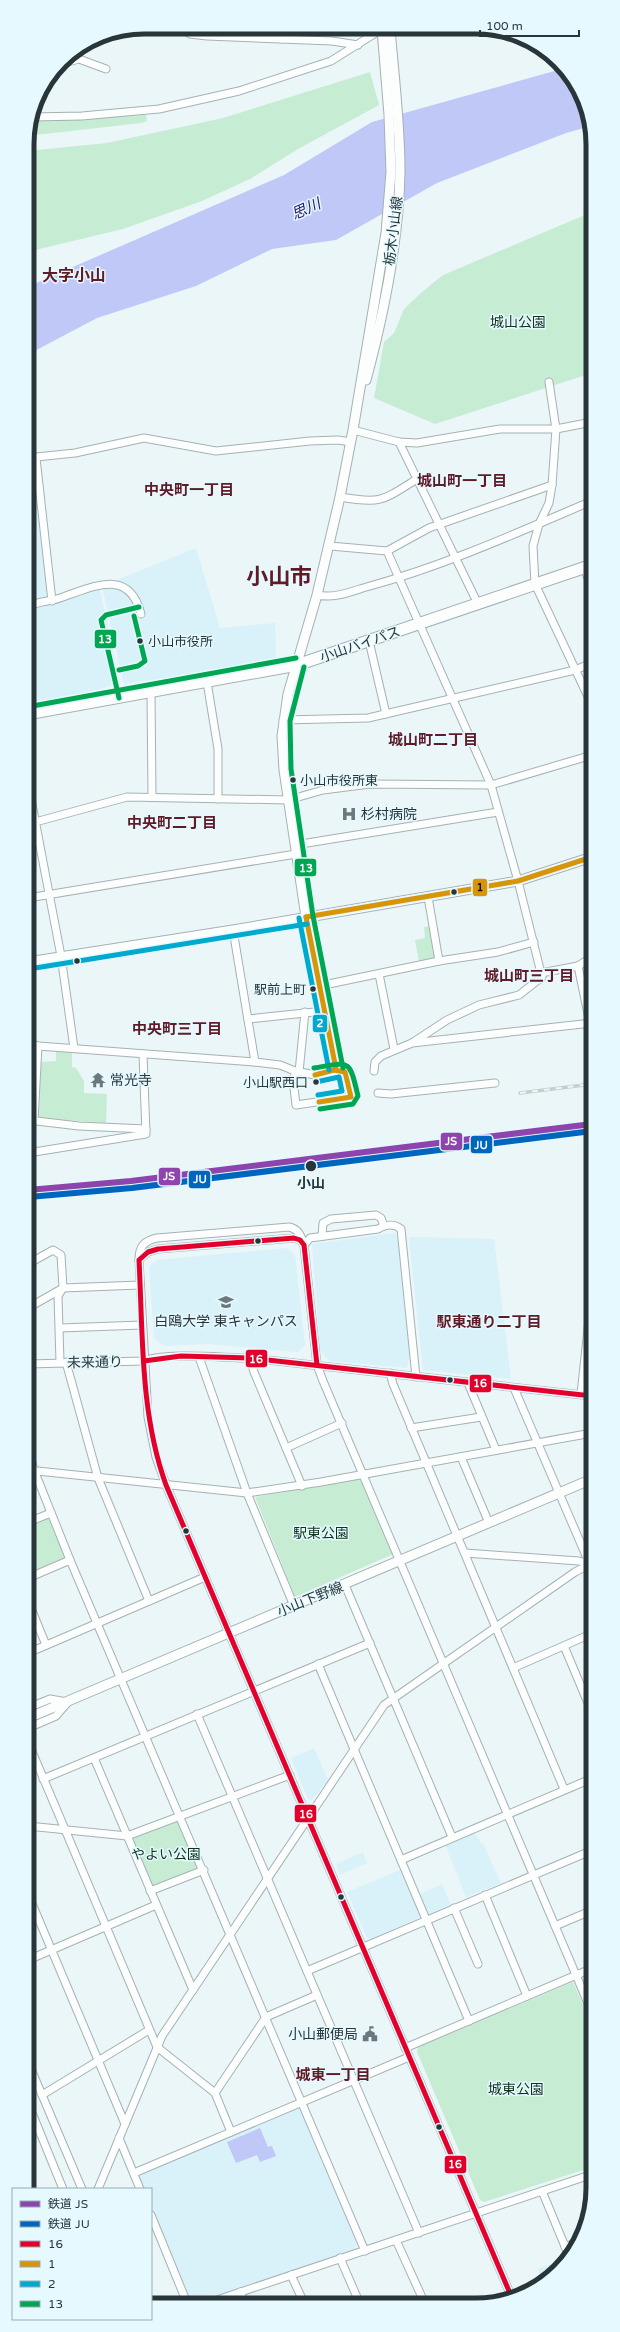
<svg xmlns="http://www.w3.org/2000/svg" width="620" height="2332" viewBox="0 0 620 2332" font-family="'Varela Round','Noto Sans JP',sans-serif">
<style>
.built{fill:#d9f1f8}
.green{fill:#c6edd4}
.water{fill:#c0c8f8}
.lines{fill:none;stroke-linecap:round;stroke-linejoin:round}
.minor-casing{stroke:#a6b1b4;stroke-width:9}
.major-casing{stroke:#a6b1b4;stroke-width:11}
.highway-casing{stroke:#a6b1b4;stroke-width:13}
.minor{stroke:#fcfefe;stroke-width:7}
.major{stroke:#fcfefe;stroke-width:9}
.highway{stroke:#fcfefe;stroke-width:11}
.rail-casing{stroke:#c8cccd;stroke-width:3.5}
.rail{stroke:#e5f9ff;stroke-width:2;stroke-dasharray:6;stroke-linecap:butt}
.bus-1-casing{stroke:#e5f9ff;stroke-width:8}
.bus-2-casing{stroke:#e5f9ff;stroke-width:8}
.bus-3-casing{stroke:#e5f9ff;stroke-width:8}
.bus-4-casing{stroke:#e5f9ff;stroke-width:8}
.bus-1{stroke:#e4002b;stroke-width:5}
.bus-2{stroke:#d89509;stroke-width:5}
.bus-3{stroke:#00a9ce;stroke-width:5}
.bus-4{stroke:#00a651;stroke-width:5}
.rail-1-casing{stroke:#e5f9ff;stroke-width:9}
.rail-2-casing{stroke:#e5f9ff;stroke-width:9}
.rail-1{stroke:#8e44ad;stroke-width:6}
.rail-2{stroke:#0065bd;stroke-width:6}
.bus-dot{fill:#283539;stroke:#e5f9ff;stroke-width:1.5}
.labels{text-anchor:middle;stroke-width:3;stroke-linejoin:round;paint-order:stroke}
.bus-label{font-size:13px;fill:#283539;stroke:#e5f9ff;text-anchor:start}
.street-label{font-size:14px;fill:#283539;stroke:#e5f9ff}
.park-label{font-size:14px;fill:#0f321b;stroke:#e5f9ff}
.poi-label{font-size:14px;fill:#283539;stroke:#e5f9ff;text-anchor:start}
.stop-label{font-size:14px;font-weight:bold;fill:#283539;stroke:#e5f9ff}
.water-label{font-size:15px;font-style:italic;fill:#21116f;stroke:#e5f9ff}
.neighbourhood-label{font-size:15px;font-weight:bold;fill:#601b27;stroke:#e5f9ff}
.quarter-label{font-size:16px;font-weight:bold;fill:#601b27;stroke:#e5f9ff}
.town-label{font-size:22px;font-weight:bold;fill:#601b27;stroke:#e5f9ff}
.rim{fill:none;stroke:#283539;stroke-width:5}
.line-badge{stroke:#e5f9ff;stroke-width:1.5}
.badge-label{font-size:11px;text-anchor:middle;font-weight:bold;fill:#fff}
.pale-badge-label{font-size:11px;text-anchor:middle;font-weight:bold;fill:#111}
</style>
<rect width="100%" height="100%" fill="#ebf6f9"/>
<g class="built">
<polygon points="27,454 30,454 52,601 27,604"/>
<polygon points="196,548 220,628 275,623 276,661 169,682 149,680 124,684 102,586"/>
<polygon points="100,590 120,683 56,702 27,706 29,612 40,606"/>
<polygon points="395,1233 399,1241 410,1354 407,1368 330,1361 320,1350 312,1244"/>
<polygon points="409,1237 494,1239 511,1379 423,1370"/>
<polygon points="287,1248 295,1255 305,1345 298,1352 209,1344 164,1346 154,1338 149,1267 157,1260"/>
<polygon points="314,1748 328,1780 312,1800 308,1799 291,1758"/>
<polygon points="474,1832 481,1844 483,1843 501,1883 466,1897 445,1844"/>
<polygon points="363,1852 367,1863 340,1875 336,1864"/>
<polygon points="400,1870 420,1914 418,1918 371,1939 366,1936 347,1892"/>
<polygon points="442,1884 451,1905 429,1915 423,1911 417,1895"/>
<polygon points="296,2108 300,2110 357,2244 355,2249 195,2303 190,2301 151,2207 151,2189 144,2189 139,2178 141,2173"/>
<polygon points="565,2258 566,2261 564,2265 528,2293 519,2295 517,2291 542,2280 538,2269"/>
</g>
<g class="green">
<polygon points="370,72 379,105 298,149 250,179 202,201 123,229 27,252 27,151 107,143 223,118"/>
<polygon points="146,115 147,121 141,123 27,136 31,121"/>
<polygon points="592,212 592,373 435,424 374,398 384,342 394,333 404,309 422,292 443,275"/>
<polygon points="430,926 436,955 433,959 419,962 415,940 425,938 424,927"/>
<polygon points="56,1049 72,1051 72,1067 76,1068 84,1081 84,1093 107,1094 106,1123 39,1118 41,1062 56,1061"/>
<polygon points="362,1478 396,1553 295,1597 255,1497"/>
<polygon points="51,1515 68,1559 28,1576 28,1524"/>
<polygon points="180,1820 202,1871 153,1890 130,1837"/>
<polygon points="573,1982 593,2027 593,2167 484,2202 480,2200 417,2052 418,2047"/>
</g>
<g class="water">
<polygon points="565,68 581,93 591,126 566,133 437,183 336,240 272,249 196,286 97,318 27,355 27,287 284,175 372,122"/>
<polygon points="260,2128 268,2147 272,2146 276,2156 260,2162 257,2155 236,2163 227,2142"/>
</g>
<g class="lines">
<g class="minor-casing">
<g id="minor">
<polyline points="180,27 190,34 207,36 332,41 358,45"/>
<polyline points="281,28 282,39"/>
<polyline points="60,64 79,59 106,69"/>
<polyline points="32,117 82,116 159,109 239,91 331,61 374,34"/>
<polyline points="549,382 556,429 552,485 549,503 539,524 533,546 535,584 592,705"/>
<polyline points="353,430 399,442 417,443 500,429 556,429 592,422"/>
<polyline points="399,442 478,604"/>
<polyline points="27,458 75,453 144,438 216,451 310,441 338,440 351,442"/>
<polyline points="36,458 52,601"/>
<path d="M 340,497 C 381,504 382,501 417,479"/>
<polyline points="330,546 387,551 429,528 552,485"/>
<polyline points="387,551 491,785 518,881 542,977 519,995 479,1005 447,1020 412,1043"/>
<path d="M 317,595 C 335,599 352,591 370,586 C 446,565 519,532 592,501"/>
<path d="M 27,607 C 37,601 49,602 60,598 C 93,587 129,567 141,614"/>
<polyline points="369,641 386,714"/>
<polyline points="207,682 218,749 218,799"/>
<polyline points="151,692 152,797"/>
<polyline points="283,720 368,718 575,670 592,663"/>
<polyline points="27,778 61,956 74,1048"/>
<polyline points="28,824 127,797 288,800 323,790 370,784 491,785 592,755"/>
<polyline points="295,845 498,812"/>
<polyline points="428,897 439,961"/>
<polyline points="28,898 296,854"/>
<polyline points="233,930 255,1062"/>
<polyline points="578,966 592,1033"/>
<polyline points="541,973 578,966 592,957"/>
<polyline points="379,974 394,1049"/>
<polyline points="319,986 439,961 498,952 534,942"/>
<polyline points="248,1019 324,1011"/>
<polyline points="28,1043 38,1046 255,1062 280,1065 295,1071 315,1075 327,1074 336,1069 343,1070 348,1078 351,1097 296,1105 294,1088 295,1071"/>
<polyline points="374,1071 375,1062 381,1056 412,1043 592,1023"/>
<polyline points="299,1072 305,1012"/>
<polyline points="378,1093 391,1094 495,1083"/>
<polyline points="28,1120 79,1126 146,1129"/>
<polyline points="34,1121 38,1046"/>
<polyline points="28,1153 146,1134 143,1054"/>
<polyline points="322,1236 323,1223 331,1219 376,1215 381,1218 384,1226"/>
<polyline points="304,1245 300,1240 294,1238 158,1249 148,1252 139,1260 148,1417 156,1457 166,1485 512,2298"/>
<path d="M 304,1245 L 310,1238 L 378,1229 C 385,1225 394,1223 401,1229 L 416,1377"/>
<path d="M 139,1260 C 139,1246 144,1241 157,1238 L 289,1227 C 299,1229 301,1236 304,1245 L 317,1365 L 323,1381 L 593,2015"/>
<polyline points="28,1264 53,1250 61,1255 63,1288 58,1296 60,1362"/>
<polyline points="28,1308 63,1288 140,1285"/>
<polyline points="60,1328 142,1325"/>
<polyline points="199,1357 247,1493 294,1606"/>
<polyline points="250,1358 254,1372 302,1486"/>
<polyline points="66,1362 98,1478 149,1601"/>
<path d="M 28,1364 L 144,1361 C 168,1352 223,1358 250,1358 L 592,1396"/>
<polyline points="390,1373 393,1384 564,1789"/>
<polyline points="468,1383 496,1450"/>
<polyline points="514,1388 593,1572"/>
<polyline points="581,1394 592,1292"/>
<polyline points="411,1428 481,1417"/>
<polyline points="286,1448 342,1423"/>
<polyline points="28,1449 34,1470 70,1560 365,2251"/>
<polyline points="461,1457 489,1523"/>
<polyline points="28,1470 247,1493 321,1482 592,1433"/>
<polyline points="28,1522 51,1513"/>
<polyline points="465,1553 579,1561 589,1564"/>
<polyline points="28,1578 70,1560"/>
<polyline points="345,1585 452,1837"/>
<polyline points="28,1601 46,1645"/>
<polyline points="564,1646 593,1715"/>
<polyline points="28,1653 205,1577"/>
<polyline points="318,1664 469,2021"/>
<polyline points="513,1668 593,1633"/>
<polyline points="28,1708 50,1699 67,1702"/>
<polyline points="197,1714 419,2233"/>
<polyline points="28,1728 56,1716 68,1702"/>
<polyline points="28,1742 157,2047 215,2093 231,2132"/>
<polyline points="94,1758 193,1990"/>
<polyline points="43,1779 370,1643"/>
<polyline points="28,1826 127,1836 290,1775"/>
<polyline points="401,1860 593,1778"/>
<polyline points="150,1891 204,1870"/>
<polyline points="28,1894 125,2124"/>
<polyline points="485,1895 527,1996"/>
<polyline points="454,1908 478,1964"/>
<polyline points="555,1926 593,1910"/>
<polyline points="28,1960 156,1905"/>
<polyline points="307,1971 593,1850"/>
<polyline points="405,2048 593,1968"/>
<polyline points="28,2062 82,2189"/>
<polyline points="215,2093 266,2017 317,1995"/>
<polyline points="42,2095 149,2030"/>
<polyline points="28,2103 63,2189"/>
<polyline points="119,2138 140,2189"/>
<polyline points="134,2173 409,2057"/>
<polyline points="98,2189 162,2036 384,1705 575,1572 593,1563"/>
<polyline points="542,2191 569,2256"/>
<polyline points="151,2215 187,2303"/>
<polyline points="396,2240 425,2304"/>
<polyline points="565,2247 578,2242"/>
<polyline points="340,2258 360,2304"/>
<polyline points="291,2275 304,2303"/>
<polyline points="240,2292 245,2303"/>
<polyline points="208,2303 593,2174"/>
</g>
</g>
<g class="major-casing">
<g id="major">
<path d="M 366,380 C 384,313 399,241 400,171 C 400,123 394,76 390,29"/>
<polyline points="585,567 592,586"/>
<polyline points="28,962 233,930 518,881 592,857"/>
<polyline points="336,1069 306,917 284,770 282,736 288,694 317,595 340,497 353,430 386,233 391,172 389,115 382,29"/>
<polyline points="28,1718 592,1479"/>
</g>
</g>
<g class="highway-casing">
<polyline id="highway" points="27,714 297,665 592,565"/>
</g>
<use href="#minor" class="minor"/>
<use href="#major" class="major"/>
<use href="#highway" class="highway"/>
<g class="rail-casing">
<polyline id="rail" points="520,1093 592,1084"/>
</g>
<use href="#rail" class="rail"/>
<g class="bus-1-casing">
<g id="bus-1">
<polyline points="144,1361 181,1356 250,1358 592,1396"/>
<path d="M 317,1365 L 304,1245 L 300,1240 L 294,1238 L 158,1249 L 148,1252 L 139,1260 C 143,1335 140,1413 166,1485 L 512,2298"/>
</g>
</g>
<g class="bus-2-casing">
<g id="bus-2">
<polyline points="306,917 518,881 592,857"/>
<polyline points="306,917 336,1069"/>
<polyline points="315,1075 334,1070 345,1072 351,1097 319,1102"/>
</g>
</g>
<g class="bus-3-casing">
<g id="bus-3">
<polyline points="299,918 329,1070"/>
<polyline points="29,969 307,924"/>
<polyline points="316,1082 339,1077 342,1091 318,1095"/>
</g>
</g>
<g class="bus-4-casing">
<g id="bus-4">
<polyline points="304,667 290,721 291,769 313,916 343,1068"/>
<polyline points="119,670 138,666 145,661 134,616"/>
<polyline points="119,698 101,620 106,615 139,607"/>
<polyline points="27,707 296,658"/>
<path d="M 314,1068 C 350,1062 349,1058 358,1096 L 353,1104 L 320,1109"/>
</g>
</g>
<use href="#bus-1" class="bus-1"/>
<use href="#bus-2" class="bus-2"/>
<use href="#bus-3" class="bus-3"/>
<use href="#bus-4" class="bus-4"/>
<g class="rail-1-casing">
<polyline id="rail-1" points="28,1190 131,1181 592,1124"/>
</g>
<g class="rail-2-casing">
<polyline id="rail-2" points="29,1197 132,1188 592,1131"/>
</g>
<use href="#rail-1" class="rail-1"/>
<use href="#rail-2" class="rail-2"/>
</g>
<defs>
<g id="hospital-bare" transform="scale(1.2)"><path d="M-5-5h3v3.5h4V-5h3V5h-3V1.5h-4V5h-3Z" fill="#6c797c" stroke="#e5f9ff" stroke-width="2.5" paint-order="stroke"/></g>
<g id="temple-bare" transform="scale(1.2)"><path d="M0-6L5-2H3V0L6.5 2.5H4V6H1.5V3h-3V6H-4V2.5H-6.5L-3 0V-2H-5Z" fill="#6c797c" stroke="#e5f9ff" stroke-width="2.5" paint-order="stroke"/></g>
<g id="university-bare" transform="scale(1.2)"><path d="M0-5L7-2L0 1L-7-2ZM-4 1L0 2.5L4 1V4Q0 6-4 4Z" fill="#6c797c" stroke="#e5f9ff" stroke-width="2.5" paint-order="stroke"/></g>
<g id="civic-bare" transform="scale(1.2)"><path d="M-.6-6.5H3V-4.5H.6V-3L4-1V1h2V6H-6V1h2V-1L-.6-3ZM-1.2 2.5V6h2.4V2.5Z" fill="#6c797c" stroke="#e5f9ff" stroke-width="2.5" paint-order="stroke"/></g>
</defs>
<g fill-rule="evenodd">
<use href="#hospital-bare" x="349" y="814"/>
<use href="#temple-bare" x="98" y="1080"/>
<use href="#university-bare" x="226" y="1302"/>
<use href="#civic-bare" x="370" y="2034"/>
</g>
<g class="bus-dot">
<circle cx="140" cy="641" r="3.5"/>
<circle cx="293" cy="780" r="3.5"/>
<circle cx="454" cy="892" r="3.5"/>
<circle cx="77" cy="961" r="3.5"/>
<circle cx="313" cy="989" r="3.5"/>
<circle cx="316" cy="1082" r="3.5"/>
<circle cx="311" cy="1166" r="6"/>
<circle cx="258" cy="1241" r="3.5"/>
<circle cx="450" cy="1380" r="3.5"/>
<circle cx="186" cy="1531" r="3.5"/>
<circle cx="341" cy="1897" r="3.5"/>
<circle cx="439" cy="2127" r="3.5"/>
</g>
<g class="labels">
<g class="bus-label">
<text x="148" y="646">小山市役所</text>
<text x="300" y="785">小山市役所東</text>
<text x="306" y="994" text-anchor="end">駅前上町</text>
<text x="308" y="1087" text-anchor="end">小山駅西口</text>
</g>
<g class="street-label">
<text transform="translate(393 231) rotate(-83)" y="5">栃木小山線</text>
<text transform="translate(360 644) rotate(-19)" y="5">小山バイパス</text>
<text transform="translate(95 1362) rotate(-1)" y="5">未来通り</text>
<text transform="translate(310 1599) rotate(-22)" y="5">小山下野線</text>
</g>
<g class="park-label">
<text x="518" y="327">城山公園</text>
<text x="321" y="1538">駅東公園</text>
<text x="166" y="1859">やよい公園</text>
<text x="516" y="2094">城東公園</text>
</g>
<g class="poi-label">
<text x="361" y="819">杉村病院</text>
<text x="110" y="1085">常光寺</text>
<text x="226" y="1326" text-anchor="middle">白鴎大学 東キャンパス</text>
<text x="358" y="2039" text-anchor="end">小山郵便局</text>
</g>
<g class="stop-label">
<text x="311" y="1188">小山</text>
</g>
<g class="water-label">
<text transform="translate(306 209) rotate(-24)" y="5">思川</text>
</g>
<g class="neighbourhood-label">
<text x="462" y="486">城山町一丁目</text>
<text x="189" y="495">中央町一丁目</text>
<text x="433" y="745">城山町二丁目</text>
<text x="172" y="828">中央町二丁目</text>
<text x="529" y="981">城山町三丁目</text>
<text x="177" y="1034">中央町三丁目</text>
<text x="489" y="1327">駅東通り二丁目</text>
<text x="333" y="2080">城東一丁目</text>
</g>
<g class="quarter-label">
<text x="74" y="281">大字小山</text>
</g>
<g class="town-label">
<text x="279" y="584">小山市</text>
</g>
</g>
<path d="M0 0H620V2332H0ZM144 34H476A110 110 0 0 1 586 144V2188A110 110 0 0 1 476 2298H144A110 110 0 0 1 34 2188V144A110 110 0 0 1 144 34Z" fill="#e5f9ff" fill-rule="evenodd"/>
<path class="rim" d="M144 34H476A110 110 0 0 1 586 144V2188A110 110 0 0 1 476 2298H144A110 110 0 0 1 34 2188V144A110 110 0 0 1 144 34Z"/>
<g class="line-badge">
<rect x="94" y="629" width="23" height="20" rx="4" fill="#00a651"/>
<rect x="294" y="858" width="23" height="19" rx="4" fill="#00a651"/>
<rect x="472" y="878" width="16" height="19" rx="4" fill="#d89509"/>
<rect x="312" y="1014" width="16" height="19" rx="4" fill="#00a9ce"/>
<rect x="440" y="1132" width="23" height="19" rx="4" fill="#8e44ad"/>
<rect x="470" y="1135" width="23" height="19" rx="4" fill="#0065bd"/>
<rect x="158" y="1167" width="23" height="19" rx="4" fill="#8e44ad"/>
<rect x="188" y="1170" width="23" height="19" rx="4" fill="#0065bd"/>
<rect x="245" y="1349" width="23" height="19" rx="4" fill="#e4002b"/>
<rect x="469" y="1374" width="23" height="19" rx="4" fill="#e4002b"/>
<rect x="294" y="1804" width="23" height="19" rx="4" fill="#e4002b"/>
<rect x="444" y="2155" width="23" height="19" rx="4" fill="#e4002b"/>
</g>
<g class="badge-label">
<text x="105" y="643">13</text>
<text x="306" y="872">13</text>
<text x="320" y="1027">2</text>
<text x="451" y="1145">JS</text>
<text x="481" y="1149">JU</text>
<text x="169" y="1180">JS</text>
<text x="200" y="1183">JU</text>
<text x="256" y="1363">16</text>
<text x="480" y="1387">16</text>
<text x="306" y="1818">16</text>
<text x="455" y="2168">16</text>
</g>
<g class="pale-badge-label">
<text x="480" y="891">1</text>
</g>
<rect x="12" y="2188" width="140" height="132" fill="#e5f9ff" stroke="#99abb0"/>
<rect x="20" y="2201" width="20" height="6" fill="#8e44ad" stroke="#99abb0"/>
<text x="48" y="2208" font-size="12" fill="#283539">鉄道 JS</text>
<rect x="20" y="2221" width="20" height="6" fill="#0065bd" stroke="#99abb0"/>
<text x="48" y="2228" font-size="12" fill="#283539">鉄道 JU</text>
<rect x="20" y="2241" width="20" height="6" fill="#e4002b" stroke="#99abb0"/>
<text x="48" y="2248" font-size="12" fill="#283539">16</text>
<rect x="20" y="2261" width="20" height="6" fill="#d89509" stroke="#99abb0"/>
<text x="48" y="2268" font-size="12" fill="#283539">1</text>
<rect x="20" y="2281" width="20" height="6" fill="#00a9ce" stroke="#99abb0"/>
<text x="48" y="2288" font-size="12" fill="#283539">2</text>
<rect x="20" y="2301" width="20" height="6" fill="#00a651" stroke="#99abb0"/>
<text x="48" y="2308" font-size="12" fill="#283539">13</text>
<path d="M480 30v6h99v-6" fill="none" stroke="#283539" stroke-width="2"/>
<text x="486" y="30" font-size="12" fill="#283539" stroke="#e5f9ff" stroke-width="3" paint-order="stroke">100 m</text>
</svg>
